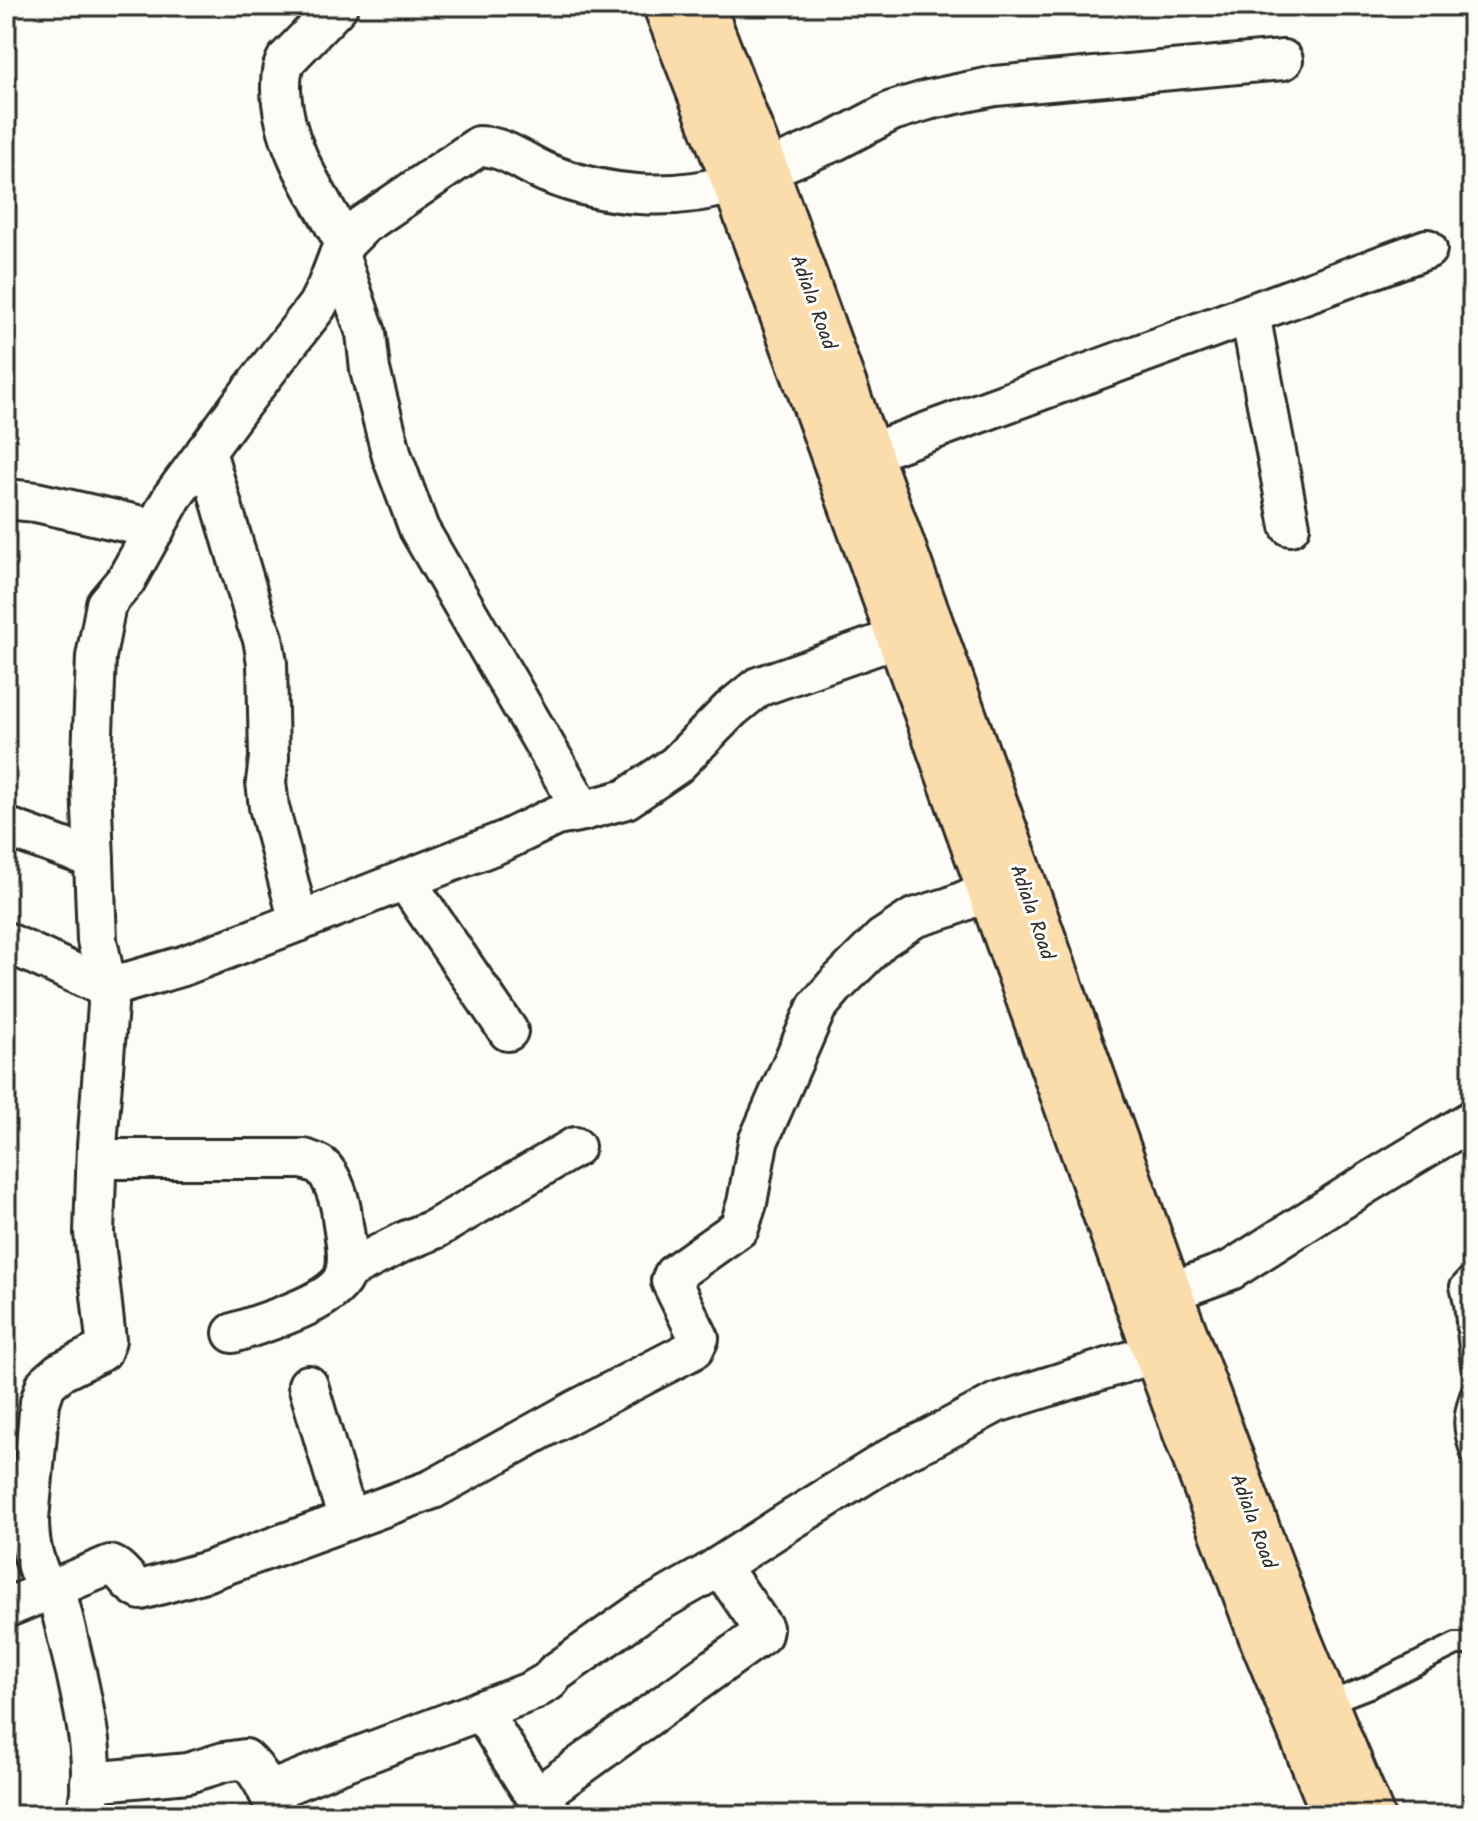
<svg xmlns="http://www.w3.org/2000/svg" width="1478" height="1821" viewBox="0 0 1478 1821" font-family="Kalam,sans-serif">
<style>
.lines{fill:none;stroke-linecap:round;stroke-linejoin:round}
.lane-casing{stroke:#2b2b2b;stroke-width:26}
.street-casing{stroke:#2b2b2b;stroke-width:44}
.primary-casing{stroke:#2b2b2b;stroke-width:50}
.lane{stroke:#fdfcf7;stroke-width:20}
.street{stroke:#fdfcf7;stroke-width:38}
.primary{stroke:#fbddab;stroke-width:44}
.labels{text-anchor:middle;stroke-width:6;stroke-linejoin:round;paint-order:stroke}
.street-label{font-size:20px;fill:#2b2b2b;stroke:#fdfcf7}
</style>
<rect width="100%" height="100%" fill="#fdfcf7"/>
<filter id="ink" filterUnits="userSpaceOnUse"><feTurbulence type="fractalNoise" baseFrequency=".0125" numOctaves="2"/><feDisplacementMap in="SourceGraphic" scale="16" xChannelSelector="R" yChannelSelector="G"/><feConvolveMatrix kernelMatrix="1 2 1 2 8 2 1 2 1" color-interpolation-filters="sRGB"/></filter>
<g filter="url(#ink)">
<g class="lines">
<g class="lane-casing">
<g id="lane">
<polyline points="1472,1274 1461,1286 1465,1304 1472,1366"/>
<path d="M 1472,1392 C 1463,1418 1463,1427 1472,1454"/>
<polyline points="1325,1704 1369,1687 1456,1644 1472,1644"/>
</g>
</g>
<g class="street-casing">
<g id="street">
<path d="M 338,6 L 286,60 C 281,70 281,78 281,90 C 283,147 318,195 345,243"/>
<polyline points="339,255 366,333 370,370 392,456 419,529 583,811"/>
<polyline points="1250,314 1290,526"/>
<polyline points="206,451 256,621 263,638 267,663 269,758 266,782 269,807 299,922"/>
<polyline points="840,464 1427,249"/>
<polyline points="6,499 36,502 155,529"/>
<polyline points="6,827 94,859"/>
<polyline points="405,880 508,1031"/>
<polyline points="6,942 107,988 183,966 308,918 504,841 556,816 583,811 626,799 676,765 731,709 758,687 900,637"/>
<path d="M 97,1159 L 304,1159 C 309,1161 317,1163 321,1166 C 333,1176 341,1203 342,1217 C 344,1235 350,1255 345,1273 C 338,1302 260,1324 233,1333"/>
<polyline points="346,1271 403,1242 435,1229 575,1147"/>
<polyline points="1140,1303 1231,1270 1366,1184 1472,1120"/>
<polyline points="308,1385 348,1520"/>
<path d="M 55,1587 C 63,1615 69,1644 76,1672 C 86,1719 98,1767 86,1815"/>
<path d="M 46,1590 C 35,1562 29,1549 29,1519 L 40,1402 L 46,1384 L 60,1372 L 102,1351 L 106,1340 L 94,1233 L 97,1146 L 108,1005 L 107,988 L 97,940 L 91,782 L 96,657 L 106,604 L 126,580 L 173,496 L 241,404 L 317,306 L 327,286 L 339,255 L 345,243 L 363,225 L 479,146 C 504,146 524,163 547,173 C 606,197 673,202 735,183 L 835,141 L 892,111 L 928,100 L 995,86 L 1283,60"/>
<path d="M 6,1608 L 110,1565 C 124,1570 128,1585 141,1590 L 208,1571 L 433,1489 L 576,1410 L 694,1349 L 699,1338 L 671,1281 L 674,1274 L 739,1228 L 747,1203 L 758,1142 L 817,1007 L 835,986 L 882,939 L 914,918 L 950,907 L 990,890"/>
<polyline points="481,1710 529,1787 553,1815"/>
<path d="M 90,1782 L 188,1773 L 224,1762 L 245,1759 C 261,1773 270,1796 279,1815"/>
<polyline points="268,1792 328,1768 532,1691 549,1681 555,1673 644,1610 707,1574 791,1520 899,1453 931,1438 996,1403 1156,1353"/>
<polyline points="537,1797 762,1634 763,1628 720,1566"/>
</g>
</g>
<g class="primary-casing">
<g id="primary">
<polyline points="666,6 735,183 920,694 1138,1304 1264,1643 1335,1815"/>
<polyline points="702,6 766,171 952,683 1169,1292 1295,1631 1371,1815"/>
</g>
</g>
<use href="#lane" class="lane"/>
<use href="#street" class="street"/>
<use href="#primary" class="primary"/>
</g>
</g>
<g class="labels">
<g class="street-label">
<text transform="translate(814 302) rotate(70)" y="7">Adiala Road</text>
<text transform="translate(1033 912) rotate(71)" y="7">Adiala Road</text>
<text transform="translate(1254 1521) rotate(70)" y="7">Adiala Road</text>
</g>
</g>
<rect width="1478" height="1821" fill="none" stroke="#fdfcf7" stroke-width="32"/>
<rect x="16" y="16" width="1446" height="1789" fill="none" stroke="#2b2b2b" stroke-width="3" filter="url(#ink)"/>
</svg>
